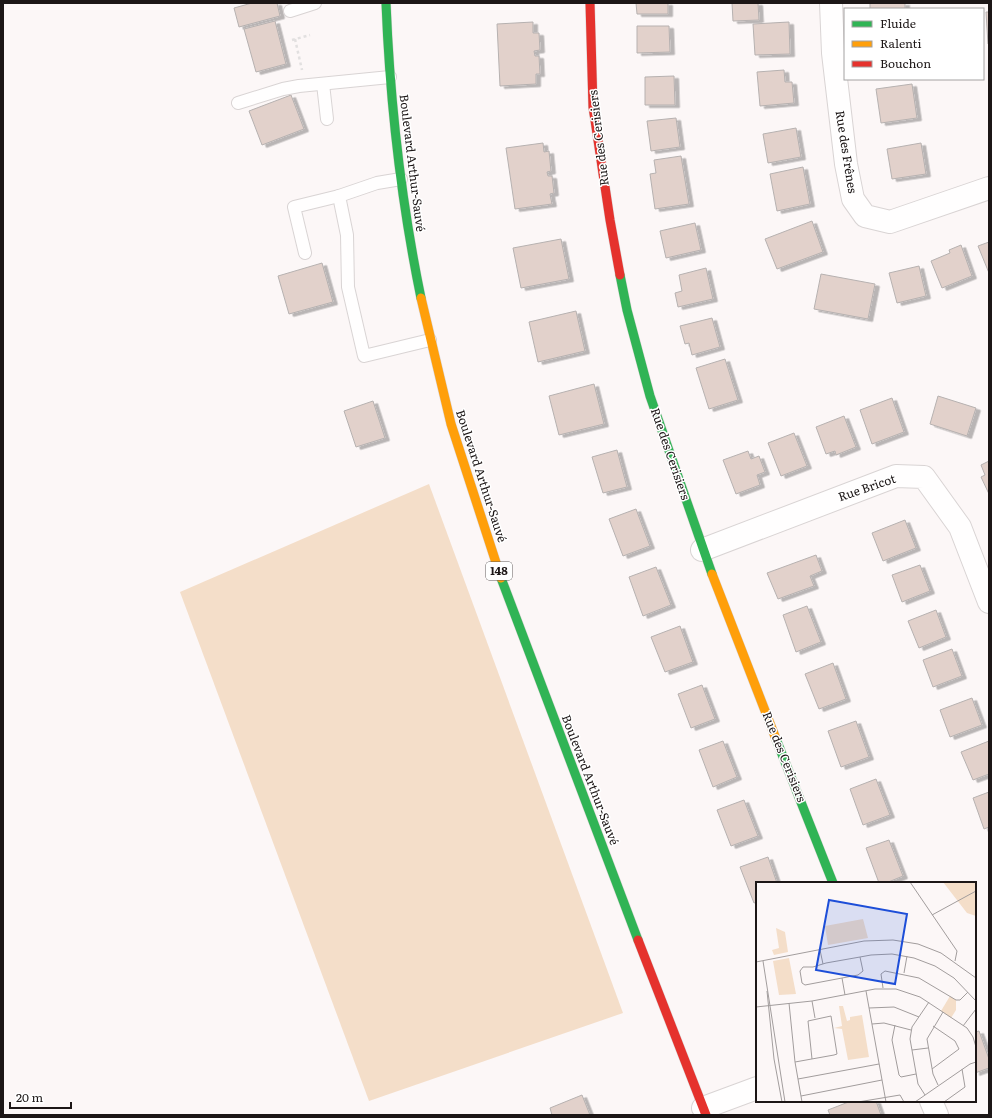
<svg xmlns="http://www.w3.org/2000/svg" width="992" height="1118" viewBox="0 0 992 1118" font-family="Literata,serif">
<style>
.green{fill:#f4dec9}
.building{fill:#e2d1cb;stroke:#b6b1b0;filter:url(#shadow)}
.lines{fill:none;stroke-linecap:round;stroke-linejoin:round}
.lane-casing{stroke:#d9d4d4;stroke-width:14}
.street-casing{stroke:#d9d4d4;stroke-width:24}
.fast-casing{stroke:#d9d4d4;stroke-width:10}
.slow-casing{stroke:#d9d4d4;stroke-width:10}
.jam-casing{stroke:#d9d4d4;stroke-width:10}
.path{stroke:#e2e0e0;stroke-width:2.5;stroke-dasharray:3 3;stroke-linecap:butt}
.lane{stroke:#fffefe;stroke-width:12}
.street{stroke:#fffefe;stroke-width:22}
.fast{stroke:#30b455;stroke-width:9}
.slow{stroke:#ff9f0a;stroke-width:9}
.jam{stroke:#e5322d;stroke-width:9}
.labels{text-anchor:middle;stroke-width:3;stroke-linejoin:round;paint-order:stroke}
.shield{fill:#fff;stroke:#605c5c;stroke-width:1}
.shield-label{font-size:11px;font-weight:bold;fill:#1c1616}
.street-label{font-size:12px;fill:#1c1616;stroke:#fff}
.inset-road{fill:none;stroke:#a29d9d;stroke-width:1}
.view{fill:#1d4ed8;fill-opacity:0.15;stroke:#1d4ed8;stroke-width:2}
.inset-edge{fill:none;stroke:#1c1616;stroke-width:2}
</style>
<defs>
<filter id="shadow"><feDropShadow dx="4.5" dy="2.5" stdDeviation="0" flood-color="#0004"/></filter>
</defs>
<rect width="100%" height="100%" fill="#fcf7f7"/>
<polygon class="green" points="429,484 623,1013 369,1101 180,592"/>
<g class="building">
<polygon points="252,3 277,3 280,16 239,27 234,8"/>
<polygon points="636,3 668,3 668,14 637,14"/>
<polygon points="732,3 758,3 759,20 733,21"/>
<rect x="870" y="3" width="35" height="6"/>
<polygon points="986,12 989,12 989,43 988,44"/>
<polygon points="275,21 286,64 256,72 244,29"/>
<polygon points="533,22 533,33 539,33 540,50 534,51 535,56 539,56 540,74 536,74 536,84 500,86 497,24"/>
<polygon points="789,22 790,54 755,55 753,24"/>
<polygon points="637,26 669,26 670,52 637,53"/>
<polygon points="784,70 785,82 792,82 794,103 760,106 757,72"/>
<polygon points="674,76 675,105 645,105 645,77"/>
<polygon points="912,84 917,118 881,123 876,89"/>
<polygon points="291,95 304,129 262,145 249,111"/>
<polygon points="676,118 680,147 651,151 647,121"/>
<polygon points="796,128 801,157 768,163 763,134"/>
<polygon points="543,143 544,152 549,151 551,171 547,172 548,176 552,176 554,193 550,194 552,204 515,209 506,148"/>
<polygon points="921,143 926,174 892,179 887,149"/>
<polygon points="681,156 689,204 655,209 650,174 656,173 654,160"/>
<polygon points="803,167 810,204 777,211 770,174"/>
<polygon points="812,221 823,252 777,269 765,239"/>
<polygon points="695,223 701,250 666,258 660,231"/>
<polygon points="561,239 569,279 521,288 513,248"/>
<polygon points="989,242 989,273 978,246"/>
<polygon points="961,245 972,276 942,288 931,261 950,253 949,250"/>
<polygon points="322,263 333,302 289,314 278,276"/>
<polygon points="919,266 926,296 897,303 889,273"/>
<polygon points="706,268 713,299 678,307 675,293 682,291 679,275"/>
<polygon points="821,274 875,284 868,319 814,309"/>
<polygon points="576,311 585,351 538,362 529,322"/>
<polygon points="712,318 720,347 692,355 689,343 685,344 680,326"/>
<polygon points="725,359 738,400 709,409 696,368"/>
<polygon points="594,384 604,424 559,435 549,396"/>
<polygon points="938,396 976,408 967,436 930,424"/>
<polygon points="892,398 904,432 872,444 860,410"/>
<polygon points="373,401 385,438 356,447 344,411"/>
<polygon points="844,416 856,447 836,455 835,451 826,454 816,427"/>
<polygon points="794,433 807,466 781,476 768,443"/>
<polygon points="617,450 627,487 603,493 592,457"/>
<polygon points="748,451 751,459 759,456 765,472 757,475 760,485 736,494 723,460"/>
<polygon points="989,461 989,494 981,477 985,475 981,465"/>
<polygon points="636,509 650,546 623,556 609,519"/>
<polygon points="905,520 916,548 883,561 872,533"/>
<polygon points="816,555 822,571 810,576 814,586 778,599 767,573"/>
<polygon points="920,565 930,591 902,602 892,575"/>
<polygon points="656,567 671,605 643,616 629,577"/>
<polygon points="807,606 821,642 796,652 783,615"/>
<polygon points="936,610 946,637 919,648 908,621"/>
<polygon points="680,626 693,662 665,672 651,637"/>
<polygon points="952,649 962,676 933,687 923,660"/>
<polygon points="833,663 846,699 819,709 805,674"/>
<polygon points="702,685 715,719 691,728 678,694"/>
<polygon points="972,698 982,725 950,737 940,710"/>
<polygon points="856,721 869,757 841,767 828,731"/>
<polygon points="723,741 737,777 713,787 699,750"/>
<polygon points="989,741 989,774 973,780 961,752"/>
<polygon points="876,779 890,815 863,825 850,789"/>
<polygon points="989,792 989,827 984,829 973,798"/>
<polygon points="744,800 758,836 731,846 717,810"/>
<polygon points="889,840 903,876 886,883 879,883 866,848"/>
<polygon points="768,857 777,883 757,883 757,902 754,903 740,867"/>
<polygon points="979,1031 989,1059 989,1068 975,1073 975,1032"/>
<polygon points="582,1095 590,1115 552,1115 550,1108"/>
<polygon points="851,1101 876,1101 881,1115 830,1115 828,1110"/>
</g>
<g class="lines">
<g class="lane-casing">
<g id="lane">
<polyline points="290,11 315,3"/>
<polyline points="323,84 327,119"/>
<polyline points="238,103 283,89 299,86 390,77"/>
<polyline points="401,179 377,183 339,196 347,235 348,287 364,356 430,340"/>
<polyline points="305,253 294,207 339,196"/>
</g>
</g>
<g class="street-casing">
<g id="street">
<polyline points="831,3 833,53 846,164 853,199 865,216 890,222 989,188"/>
<polyline points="702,550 896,476 924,477 960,527 989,602"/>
<polyline points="931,1101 937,1115"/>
<polyline points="703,1108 757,1088"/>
</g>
</g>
<g class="fast-casing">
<g id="fast">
<path d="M 386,3 C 390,103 401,201 421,298"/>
<polyline points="620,275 627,310 650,396 712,574"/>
<polyline points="501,578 638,940"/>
<polyline points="776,739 833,883"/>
</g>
</g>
<g class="slow-casing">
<g id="slow">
<polyline points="421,298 451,424 501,578"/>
<polyline points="712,574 776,739"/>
</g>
</g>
<g class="jam-casing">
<g id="jam">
<polyline points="590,3 593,107 610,220 620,275"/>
<polyline points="638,940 706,1115"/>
</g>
</g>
<g class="path">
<polyline points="295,39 302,70"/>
<polyline points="292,40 310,35"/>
</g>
<use href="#lane" class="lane"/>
<use href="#street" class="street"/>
<use href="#fast" class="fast"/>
<use href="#slow" class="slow"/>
<use href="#jam" class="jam"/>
</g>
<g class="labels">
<rect class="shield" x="486" y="562" width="26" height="18" rx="3"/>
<g class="shield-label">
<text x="499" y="575">148</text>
</g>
<g class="street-label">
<text transform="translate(599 138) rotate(-97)" y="4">Rue des Cerisiers</text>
<text transform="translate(846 152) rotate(81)" y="4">Rue des Frênes</text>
<text transform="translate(412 163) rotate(83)" y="4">Boulevard Arthur-Sauvé</text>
<text transform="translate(670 454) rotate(71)" y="4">Rue des Cerisiers</text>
<text transform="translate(481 476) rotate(72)" y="4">Boulevard Arthur-Sauvé</text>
<text transform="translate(867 488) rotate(-19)" y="4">Rue Bricot</text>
<text transform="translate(784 757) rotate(68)" y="4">Rue des Cerisiers</text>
<text transform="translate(590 780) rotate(69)" y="4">Boulevard Arthur-Sauvé</text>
</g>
</g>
<g transform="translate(756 882)">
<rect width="220" height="220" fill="#fcf7f7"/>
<path d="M 187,0 L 220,0 L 220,34 L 211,31 ZM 107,37 L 112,56 L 72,63 L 69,44 ZM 20,46 L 29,50 L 32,70 L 18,73 L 16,68 L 23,66 ZM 33,76 L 40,112 L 23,113 L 17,79 ZM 194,114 L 200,118 L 200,128 L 195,136 L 185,129 ZM 83,124 L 87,124 L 91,139 L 94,138 L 94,135 L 106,133 L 113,175 L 92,178 L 86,147 L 78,146 L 86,144 Z" fill="#f4dec9"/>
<path class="inset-road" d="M 154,0 L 201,69 L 199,79M 176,33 L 220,9M 64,68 L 67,82M 104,75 L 107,89 L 102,93 L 49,103 L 46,101 L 44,89 L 47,85 L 57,85 L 70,81 L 104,75 L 115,73 L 136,72 L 158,76 L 179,84 L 198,96 L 220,119M 7,79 L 29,220M 0,80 L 108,59 L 137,58 L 162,62 L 185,71 L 220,96M 148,91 L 151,74M 86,96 L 89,113M 127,106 L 125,92 L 129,89 L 163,96 L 200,118 L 204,118 L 212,110M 11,109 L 18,177 L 26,220M 110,109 L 130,220M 56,119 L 59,136M 33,121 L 39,180 L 46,220M 0,125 L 56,119 L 119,107 L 140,107 L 164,115 L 211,146 L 217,155 L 220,165M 113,126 L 138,125 L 163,135M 116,142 L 128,141 L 155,148M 139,143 L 136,158 L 143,193 L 145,195 L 160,192M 207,144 L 220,127M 156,168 L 172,166M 39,180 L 78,173 L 81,172 L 75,134 L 52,139 L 56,177M 176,187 L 203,167 L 199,159 L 177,144M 42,197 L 123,182M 182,203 L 177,192 L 171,157 L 187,130M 169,213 L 162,202 L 154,157 L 156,145 L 173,120M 45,214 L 126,198M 102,220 L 144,213 L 148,220M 159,220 L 214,182 L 220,180M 188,220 L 209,205 L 206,187"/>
<path class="view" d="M 73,18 L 151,32 L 139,102 L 60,88 Z"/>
<rect width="220" height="220" class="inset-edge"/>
</g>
<rect width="992" height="1118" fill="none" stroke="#1c1616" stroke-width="8"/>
<rect x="844" y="8" width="140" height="72" fill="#ffffff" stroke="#a4a2a2"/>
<rect x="852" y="21" width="20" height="6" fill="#30b455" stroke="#a4a2a2"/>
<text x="880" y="28" font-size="12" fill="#1c1616">Fluide</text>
<rect x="852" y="41" width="20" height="6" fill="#ff9f0a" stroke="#a4a2a2"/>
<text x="880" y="48" font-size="12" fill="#1c1616">Ralenti</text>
<rect x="852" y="61" width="20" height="6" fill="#e5322d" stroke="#a4a2a2"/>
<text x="880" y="68" font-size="12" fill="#1c1616">Bouchon</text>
<path d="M10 1102v6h61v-6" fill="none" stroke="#1c1616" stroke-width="2"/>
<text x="16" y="1102" font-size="12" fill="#1c1616" stroke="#ffffff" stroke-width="3" paint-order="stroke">20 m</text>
</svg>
